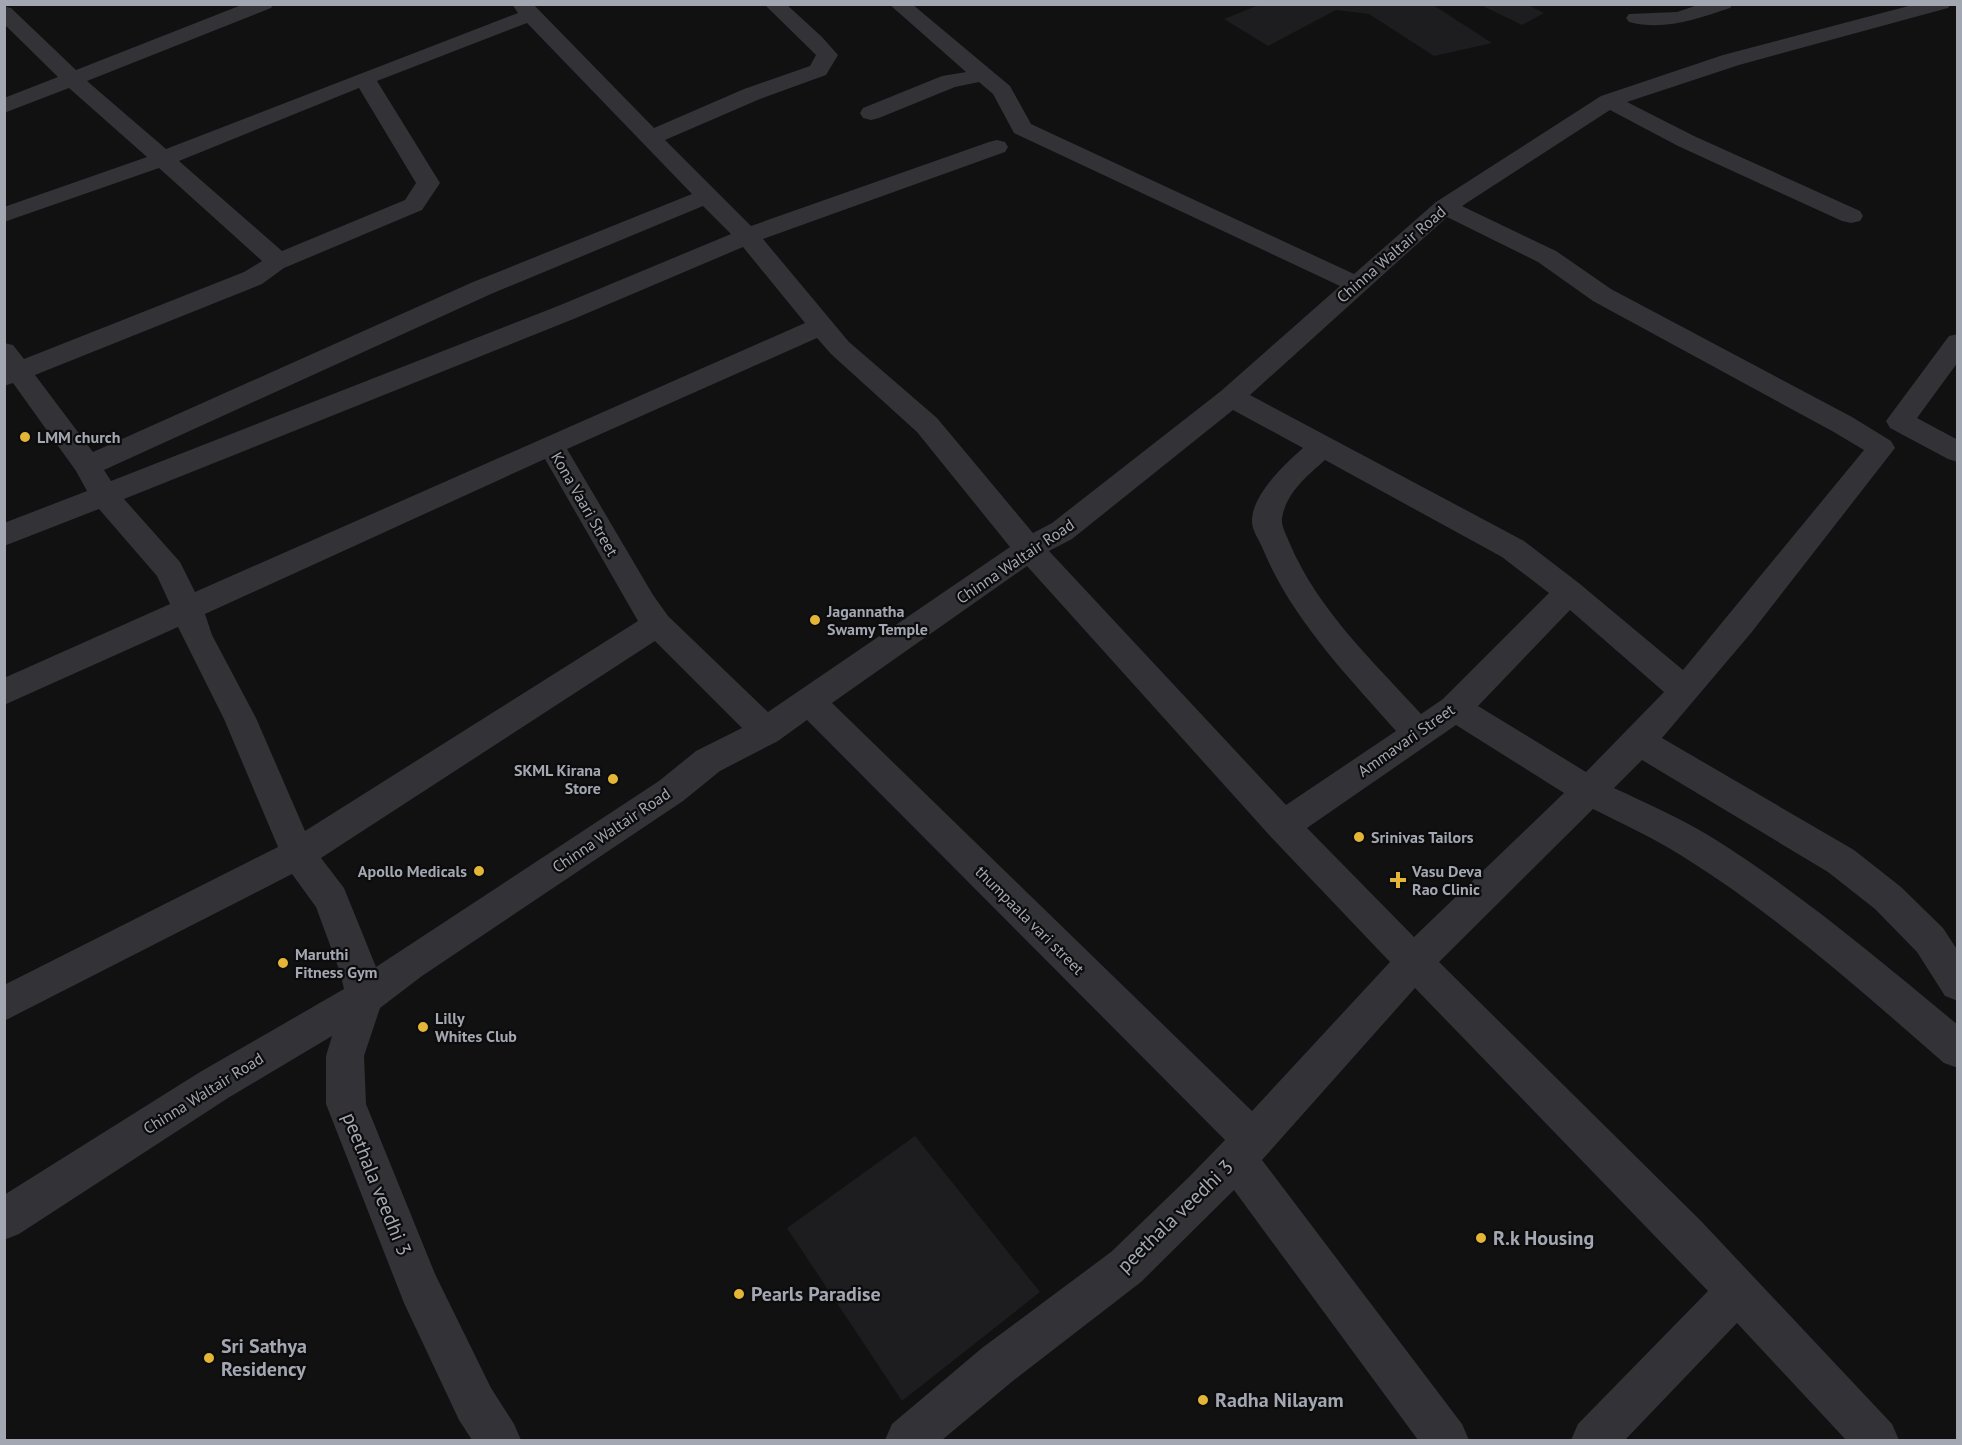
<svg xmlns="http://www.w3.org/2000/svg" width="1962" height="1445" viewBox="0 0 1962 1445" font-family="'PT Sans',sans-serif">
<style>
.built{fill:#1d1d1f}
.lines{fill:none;stroke-linecap:round;stroke-linejoin:round}
.minor{fill:#323237;fill-rule:evenodd}
.poi-dot{fill:#e4b536;stroke:#0c0c0d;stroke-width:2}
.labels{text-anchor:middle;stroke-width:4.5;stroke-linejoin:round;paint-order:stroke}
.street-label{font-size:16px;fill:#a3a7b2;stroke:#0c0c0d}
.poi-label{font-size:16px;font-weight:bold;fill:#a3a7b2;stroke:#0c0c0d;text-anchor:start}
.near-street-label{font-size:20px;fill:#a3a7b2;stroke:#0c0c0d}
.near-poi-label{font-size:20px;font-weight:bold;fill:#a3a7b2;stroke:#0c0c0d;text-anchor:start}
</style>
<rect width="100%" height="100%" fill="#111112"/>
<g class="built">
<polygon points="1259,5 1433,5 1492,43 1434,56 1369,14 1336,10 1268,46 1224,19"/>
<polygon points="1481,5 1528,5 1544,13 1522,25"/>
<polygon points="915,1136 1040,1292 902,1401 787,1228"/>
</g>
<g class="lines">
<g class="minor">
<path d="M 244,4 L 274,4 L 271,8 L 87,81 L 166,149 L 518,13 L 512,4 L 533,4 L 654,128 L 744,89 L 810,66 L 816,55 L 764,4 L 786,4 L 822,37 L 838,55 L 826,75 L 760,99 L 665,140 L 751,226 L 989,142 L 997,140 L 1005,142 L 1008,147 L 1005,152 L 763,239 L 849,342 L 937,418 L 1033,533 L 1052,523 L 1221,391 L 1340,286 L 1014,133 L 993,94 L 979,82 L 955,87 L 879,118 L 871,120 L 863,118 L 860,113 L 863,108 L 942,76 L 966,72 L 889,4 L 912,4 L 1010,86 L 1031,124 L 1354,274 L 1436,202 L 1601,96 L 1723,55 L 1916,4 L 1951,4 L 1948,8 L 1739,65 L 1627,102 L 1694,136 L 1860,211 L 1863,216 L 1860,221 L 1851,223 L 1842,221 L 1678,146 L 1610,110 L 1462,206 L 1556,251 L 1611,289 L 1852,417 L 1891,441 L 1895,448 L 1751,633 L 1662,738 L 1854,850 L 1901,887 L 1943,928 L 1958,951 L 1958,1001 L 1945,996 L 1917,952 L 1875,909 L 1828,872 L 1642,760 L 1614,788 C 1646,803 1678,817 1708,835 C 1797,890 1877,958 1958,1025 L 1958,1068 L 1944,1063 C 1860,990 1777,915 1682,856 C 1654,838 1623,824 1593,809 L 1439,962 L 1701,1221 L 1892,1424 L 1899,1440 L 1846,1440 L 1737,1323 L 1625,1440 L 1571,1440 L 1578,1424 L 1708,1291 L 1415,988 L 1262,1160 L 1462,1424 L 1469,1440 L 1418,1440 L 1234,1190 L 1141,1282 L 1014,1380 L 942,1440 L 885,1440 L 892,1424 L 982,1348 L 1111,1252 L 1189,1177 L 1225,1140 L 807,720 L 778,741 L 720,771 L 683,801 L 422,976 L 380,1008 L 364,1056 L 366,1104 L 435,1274 L 491,1388 L 514,1424 L 521,1440 L 472,1440 L 459,1420 L 404,1303 L 326,1104 L 326,1056 L 332,1036 L 228,1098 L 19,1234 L 4,1240 L 4,1195 L 200,1072 L 344,989 L 340,972 L 316,907 L 292,874 L 4,1021 L 4,985 L 278,847 L 224,719 L 178,627 L 4,705 L 4,678 L 170,604 L 157,576 L 99,509 L 4,546 L 4,523 L 87,491 L 76,471 L 13,383 L 4,386 L 4,343 L 13,345 L 24,359 L 244,272 L 262,261 L 159,168 L 4,222 L 4,207 L 147,157 L 69,88 L 4,113 L 4,98 L 58,77 L 4,24 L 4,6 L 11,8 L 76,70 ZM 527,23 L 692,194 L 473,282 L 93,452 L 35,375 L 262,284 L 284,268 L 422,210 L 440,183 L 377,81 ZM 359,88 L 416,183 L 405,200 L 282,251 L 179,161 ZM 703,206 L 731,234 L 558,306 L 111,481 L 104,470 L 491,294 ZM 1447,217 L 1538,262 L 1593,301 L 1832,431 L 1864,450 L 1683,670 L 1580,584 L 1524,541 L 1250,395 ZM 743,247 L 805,323 L 195,592 L 180,562 L 124,499 L 576,318 ZM 817,338 L 831,354 L 917,432 L 1010,547 L 768,712 L 668,616 L 653,595 L 567,449 ZM 1233,410 L 1303,448 C 1285,464 1251,495 1252,522 C 1252,530 1259,540 1262,547 C 1291,618 1346,674 1396,731 L 1286,805 L 1049,551 L 1072,539 ZM 545,459 L 638,621 L 305,831 L 256,718 L 212,635 L 205,614 ZM 1325,460 L 1502,557 L 1549,593 L 1443,699 L 1421,714 C 1373,661 1318,610 1290,544 C 1287,536 1281,527 1282,518 C 1286,493 1307,476 1325,460 ZM 1027,566 L 1271,837 L 1390,962 L 1252,1111 L 832,703 ZM 1570,610 L 1664,692 L 1586,772 L 1478,706 ZM 655,641 L 742,728 L 696,751 L 659,781 L 376,967 L 344,888 L 321,858 ZM 1456,725 L 1564,793 L 1414,937 L 1307,828 Z"/>
<path d="M 1701,4 L 1733,4 L 1730,8 C 1697,19 1664,31 1629,22 L 1626,18 L 1629,14 L 1677,12 Z"/>
<polygon points="1958,334 1958,362 1917,418 1958,440 1958,462 1948,459 1890,428 1886,421 1949,336"/>
</g>
</g>
<g class="poi-dot">
<circle cx="25" cy="437" r="6"/>
<circle cx="815" cy="620" r="6"/>
<circle cx="613" cy="779" r="6"/>
<circle cx="1359" cy="837" r="6"/>
<circle cx="479" cy="871" r="6"/>
<path d="M1395 871h6v6h6v6h-6v6h-6v-6h-6v-6h6z"/>
<circle cx="283" cy="963" r="6"/>
<circle cx="423" cy="1027" r="6"/>
<circle cx="1481" cy="1238" r="6"/>
<circle cx="739" cy="1294" r="6"/>
<circle cx="209" cy="1358" r="6"/>
<circle cx="1203" cy="1400" r="6"/>
</g>
<g class="labels">
<g class="street-label">
<text transform="translate(1391 254) rotate(-41)" y="6">Chinna Waltair Road</text>
<text transform="translate(585 504) rotate(60)" y="6">Kona Vaari Street</text>
<text transform="translate(1015 561) rotate(-34)" y="6">Chinna Waltair Road</text>
<text transform="translate(1406 740) rotate(-35)" y="6">Ammavari Street</text>
<text transform="translate(611 830) rotate(-34)" y="6">Chinna Waltair Road</text>
<text transform="translate(1030 920) rotate(45)" y="6">thumpaala vari street</text>
<text transform="translate(203 1093) rotate(-32)" y="6">Chinna Waltair Road</text>
</g>
<g class="poi-label">
<text x="37" y="443">LMM church</text>
<text x="827" y="617">Jagannatha<tspan x="827" dy="18">Swamy Temple</tspan></text>
<text x="601" y="776" text-anchor="end">SKML Kirana<tspan x="601" dy="18">Store</tspan></text>
<text x="1371" y="843">Srinivas Tailors</text>
<text x="467" y="877" text-anchor="end">Apollo Medicals</text>
<text x="1412" y="877">Vasu Deva<tspan x="1412" dy="18">Rao Clinic</tspan></text>
<text x="295" y="960">Maruthi<tspan x="295" dy="18">Fitness Gym</tspan></text>
<text x="435" y="1024">Lilly<tspan x="435" dy="18">Whites Club</tspan></text>
</g>
<g class="near-street-label">
<text transform="translate(377 1184) rotate(68)" y="7">peethala veedhi 3</text>
<text transform="translate(1175 1216) rotate(-44)" y="7">peethala veedhi 3</text>
</g>
<g class="near-poi-label">
<text x="1493" y="1245">R.k Housing</text>
<text x="751" y="1301">Pearls Paradise</text>
<text x="221" y="1353">Sri Sathya<tspan x="221" dy="23">Residency</tspan></text>
<text x="1215" y="1407">Radha Nilayam</text>
</g>
</g>
<rect width="1962" height="1445" fill="none" stroke="#a3a7b2" stroke-width="12"/>
</svg>
